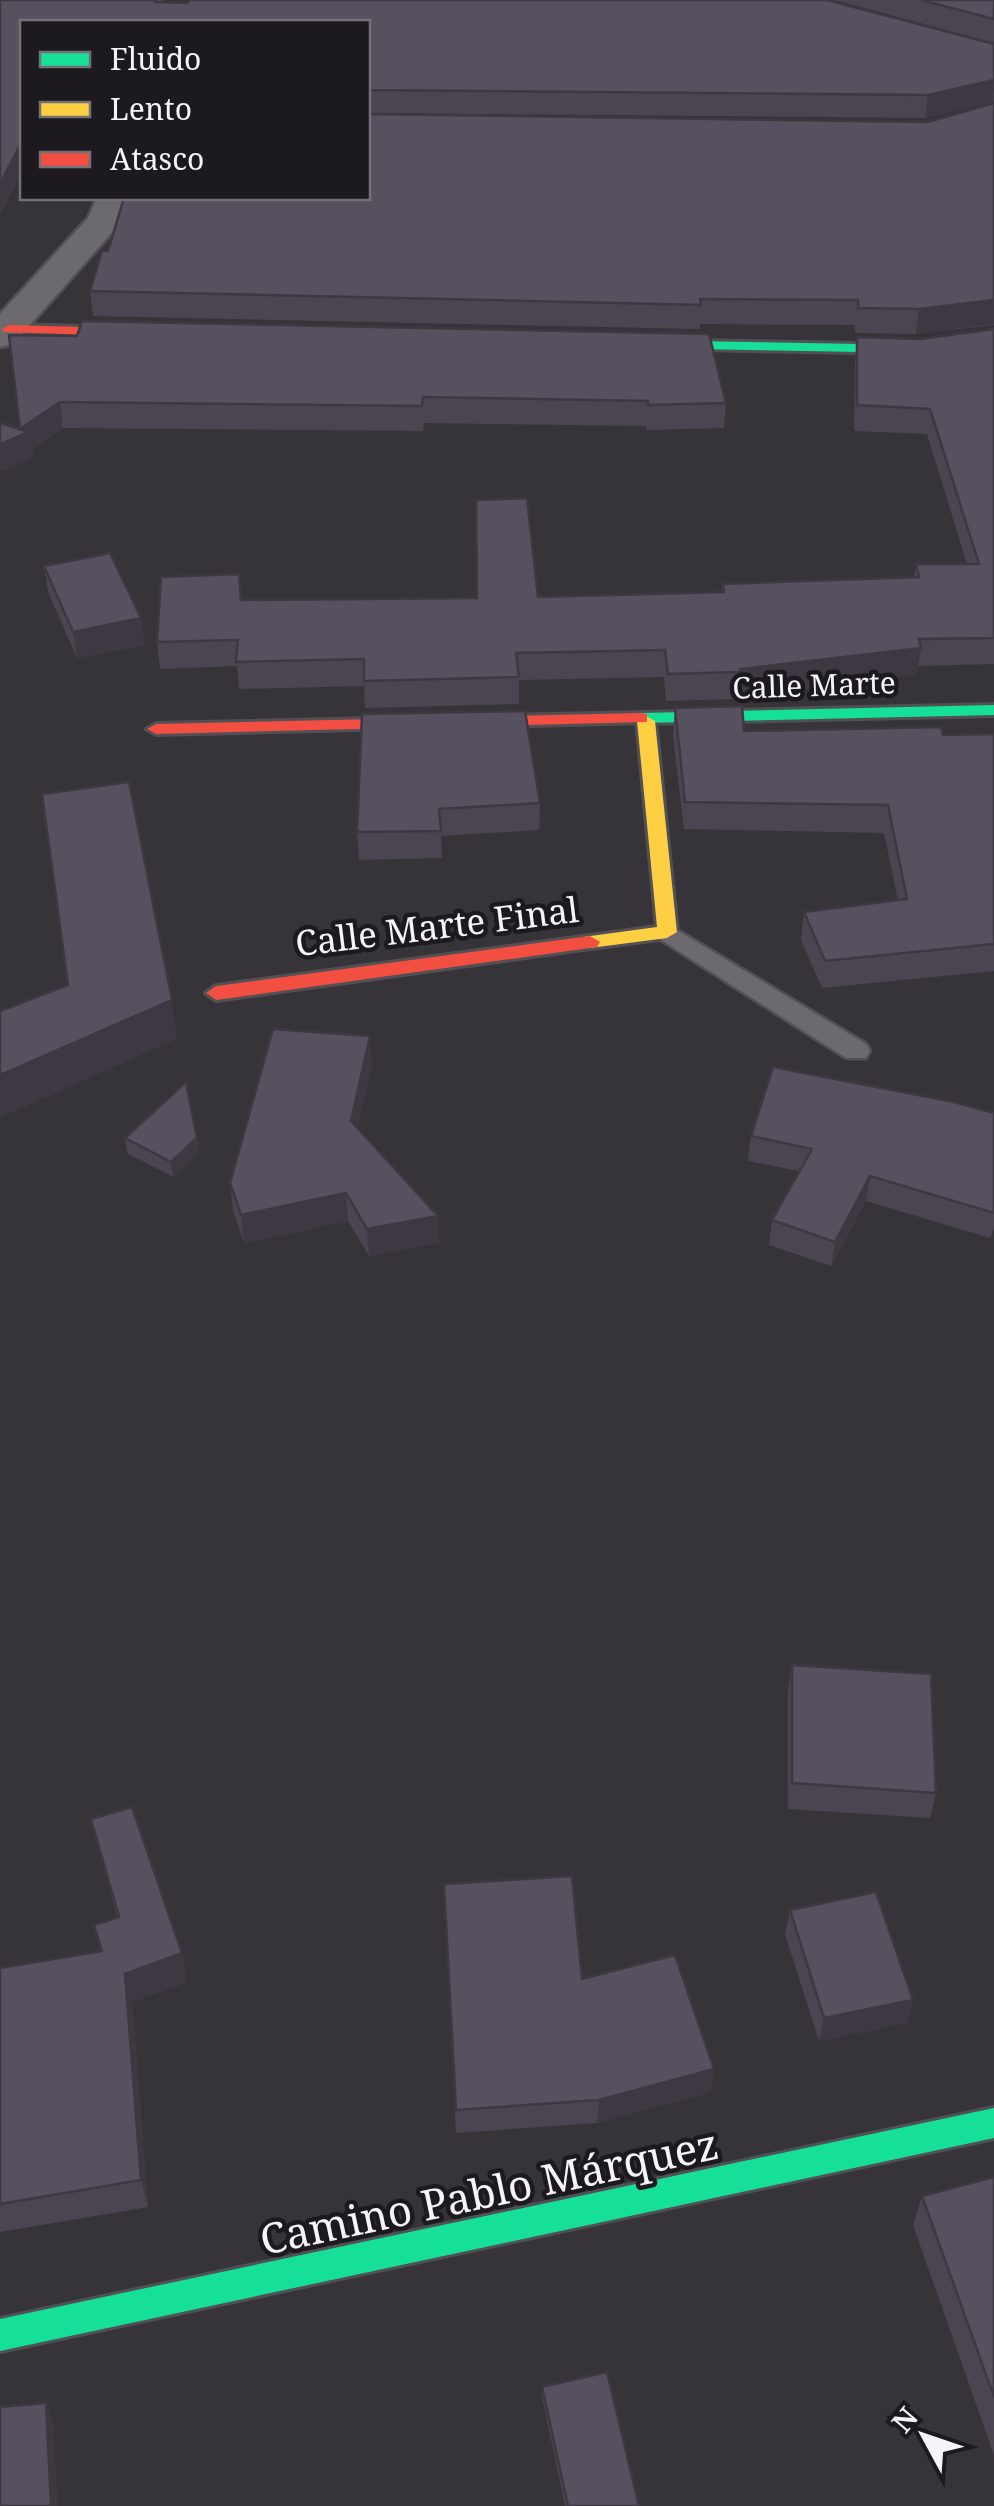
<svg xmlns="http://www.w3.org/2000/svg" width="994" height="2506" viewBox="0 0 994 2506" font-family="'Noto Serif',serif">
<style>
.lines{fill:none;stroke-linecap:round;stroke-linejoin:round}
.lane-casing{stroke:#515054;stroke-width:5}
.street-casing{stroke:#515054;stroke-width:5}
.fast-casing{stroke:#515054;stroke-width:6}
.slow-casing{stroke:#515054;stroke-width:6}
.jam-casing{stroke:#515054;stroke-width:6}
.lane{fill:#6c6a6f;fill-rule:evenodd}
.street{fill:#6c6a6f;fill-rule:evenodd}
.fast{fill:#16e098;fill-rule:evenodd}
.slow{fill:#ffcf43;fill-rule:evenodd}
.jam{fill:#f24e42;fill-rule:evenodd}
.wall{fill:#4b4551}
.shaded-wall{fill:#3d3842}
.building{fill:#57505e;stroke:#3d3842;stroke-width:2.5}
.labels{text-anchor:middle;stroke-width:9;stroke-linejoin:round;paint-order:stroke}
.far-street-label{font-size:30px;fill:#f6f3fa;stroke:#1c1a1f}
.street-label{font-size:35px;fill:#f6f3fa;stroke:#1c1a1f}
.near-street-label{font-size:42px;fill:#f6f3fa;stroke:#1c1a1f}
</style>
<rect width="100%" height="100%" fill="#363439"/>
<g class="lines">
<g class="lane-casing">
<polygon id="lane" points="667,924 866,1044 870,1051 866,1058 846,1058 658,938 654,932 658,926"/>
</g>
<g class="street-casing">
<polygon id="street" points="97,198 131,198 115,229 13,344 0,347 0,314 88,218"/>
</g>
<g class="fast-casing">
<g id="fast">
<polygon points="994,335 994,343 916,353 636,348 629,344 636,340 916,345"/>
<polygon points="994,705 994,715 641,723 632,718 641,713"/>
<polygon points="994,2108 994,2138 0,2351 0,2319"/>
</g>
</g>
<g class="slow-casing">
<polygon id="slow" points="646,716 655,721 677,932 667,938 590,948 580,942 583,937 657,927 637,721"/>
</g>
<g class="jam-casing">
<g id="jam">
<polygon points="9,325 155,329 162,333 155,337 4,332 2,329"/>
<polygon points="641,713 647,714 647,722 156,734 147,729 156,724"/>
<polygon points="590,936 600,942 597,947 216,1000 206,993 216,986"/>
</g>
</g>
<use href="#lane" class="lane"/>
<use href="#street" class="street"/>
<use href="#fast" class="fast"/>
<use href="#slow" class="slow"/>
<use href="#jam" class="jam"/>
</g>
<g class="wall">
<polygon points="0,0 163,0 162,2 994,44 994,325 916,334 855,333 855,325 700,324 700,329 93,316 90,291 108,251 928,122 993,102 925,118 368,113 368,22 22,22 22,171 0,215"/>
<polygon points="835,0 994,0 994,43"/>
<polygon points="994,329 994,664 918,666 917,674 738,696 738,699 666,701 664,677 519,680 519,704 365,708 364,686 239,689 237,666 160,669 157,642 239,574 242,600 538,597 722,592 723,584 914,577 916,564 967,564 927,434 854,431 855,362 857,337 920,339"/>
<polygon points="9,335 726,403 724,428 647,430 646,426 424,423 423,431 63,428 32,450 33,458 20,430"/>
<polygon points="44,566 145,645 77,658 48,592"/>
<polygon points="675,708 744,731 943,735 994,734 994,971 822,988 801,940 804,912 898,900 884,833 684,829 673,735"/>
<polygon points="525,711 540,803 539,830 441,836 442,858 359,860 357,832"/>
<polygon points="372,1064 357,1128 438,1216 439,1243 369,1256 348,1221 244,1243 233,1210 230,1183"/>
<polygon points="994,1113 994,1229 990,1238 866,1201 831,1266 769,1245 772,1220 799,1171 748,1161 751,1136"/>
<polygon points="125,1138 197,1138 199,1153 173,1177 127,1153"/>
<polygon points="792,1665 936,1793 930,1818 788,1809 788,1691"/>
<polygon points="91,1819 187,1982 132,2002 148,2207 0,2232 0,1968 101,1952 94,1925 117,1917"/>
<polygon points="444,1884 714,2069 711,2092 597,2123 456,2133"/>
<polygon points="790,1910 913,2000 907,2023 819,2041 785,1934"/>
<polygon points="994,2177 994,2455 913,2225 922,2196"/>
<polygon points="542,2387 639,2506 565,2506 542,2397"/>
</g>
<g class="shaded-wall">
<polygon points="994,80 993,102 925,118 928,95"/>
<polygon points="19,147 22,171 0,215 0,184"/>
<polygon points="994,300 994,324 916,334 919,309"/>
<polygon points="60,402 63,428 32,450 33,458 0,472 0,444"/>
<polygon points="141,618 145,645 77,658 73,632"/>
<polygon points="921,648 917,674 738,696 740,669"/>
<polygon points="172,1000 177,1039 0,1118 0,1075"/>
<polygon points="370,1036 372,1064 353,1149 351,1121"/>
<polygon points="197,1138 199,1153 173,1177 171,1162"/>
<polygon points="870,1176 866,1201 831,1266 835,1242"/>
<polygon points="346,1193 348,1221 244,1243 241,1215"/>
<polygon points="438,1216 439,1243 369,1256 367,1229"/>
<polygon points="182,1953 187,1982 132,2002 148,2207 141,2180 125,1974"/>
<polygon points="913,2000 907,2023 819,2041 824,2018"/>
<polygon points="714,2069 711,2092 597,2123 599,2100"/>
<polygon points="46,2403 53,2423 58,2506 51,2506"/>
</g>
<g class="building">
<polygon points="0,0 155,0 155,2 188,3 189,0 827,0 994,44 994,80 928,95 368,90 368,22 22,22 22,147 19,147 0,184"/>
<polygon points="921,0 994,0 994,19"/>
<polygon points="994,103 994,300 919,309 858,308 858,300 700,299 701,305 90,291 102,251 108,251 124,198 368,198 368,114 928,122"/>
<polygon points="82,321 709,334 726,403 648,405 648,401 423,397 422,406 60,402 20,429 9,335 77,336"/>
<polygon points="994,329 994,638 919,639 921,648 740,669 740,672 668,674 665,650 516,653 519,677 364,681 364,659 236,662 238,640 157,642 161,577 239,574 241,600 477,598 476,500 527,498 538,597 724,592 723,584 919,577 916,564 979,564 930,409 857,405 857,337 920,339"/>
<polygon points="0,423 29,432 0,444"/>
<polygon points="110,553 141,618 73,632 44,566"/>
<polygon points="742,706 744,731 941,727 943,735 994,734 994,944 825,961 804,912 907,899 888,805 685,802 675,708"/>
<polygon points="525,711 540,803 439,809 441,831 357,832 362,714"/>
<polygon points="129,782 172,1000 0,1075 0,1011 68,985 42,794"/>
<polygon points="273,1029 370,1036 351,1121 438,1216 367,1229 346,1193 241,1215 230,1183"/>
<polygon points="773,1067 954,1102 994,1113 994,1213 870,1176 835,1242 772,1220 812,1149 751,1136"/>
<polygon points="186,1082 197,1138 171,1162 125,1138"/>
<polygon points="792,1665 931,1674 936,1793 792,1783"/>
<polygon points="132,1807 182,1953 125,1974 141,2180 0,2204 0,1968 102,1951 94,1925 119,1917 91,1819"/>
<polygon points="572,1876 582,1979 675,1955 714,2069 599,2100 456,2110 444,1884"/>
<polygon points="876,1892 913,2000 824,2018 790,1910"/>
<polygon points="994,2177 994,2397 922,2196"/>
<polygon points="607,2372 639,2506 568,2506 542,2387"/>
<polygon points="46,2403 51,2506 0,2506 0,2407"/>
</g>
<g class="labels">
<g class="far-street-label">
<text transform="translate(814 686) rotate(-2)" y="10">Calle Marte</text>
</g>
<g class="street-label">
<text transform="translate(437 927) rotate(-7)" y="12">Calle Marte Final</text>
</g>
<g class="near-street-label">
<text transform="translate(489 2192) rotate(-12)" y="15">Camino Pablo Márquez</text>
</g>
</g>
<rect x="20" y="20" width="350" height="180" fill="#1c1a1f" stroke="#737177" stroke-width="2.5"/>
<rect x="40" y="52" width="50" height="15" fill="#16e098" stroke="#737177" stroke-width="2.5"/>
<text x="110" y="70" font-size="30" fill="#f6f3fa">Fluido</text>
<rect x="40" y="102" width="50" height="15" fill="#ffcf43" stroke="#737177" stroke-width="2.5"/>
<text x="110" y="120" font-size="30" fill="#f6f3fa">Lento</text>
<rect x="40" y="152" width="50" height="15" fill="#f24e42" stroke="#737177" stroke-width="2.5"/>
<text x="110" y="170" font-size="30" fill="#f6f3fa">Atasco</text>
<g transform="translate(924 2436) rotate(310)" stroke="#1c1a1f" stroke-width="8" paint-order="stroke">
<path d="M0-8L18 38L0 25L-18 38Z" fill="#f6f3fa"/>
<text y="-15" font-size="28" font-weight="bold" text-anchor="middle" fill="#f6f3fa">N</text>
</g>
</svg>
